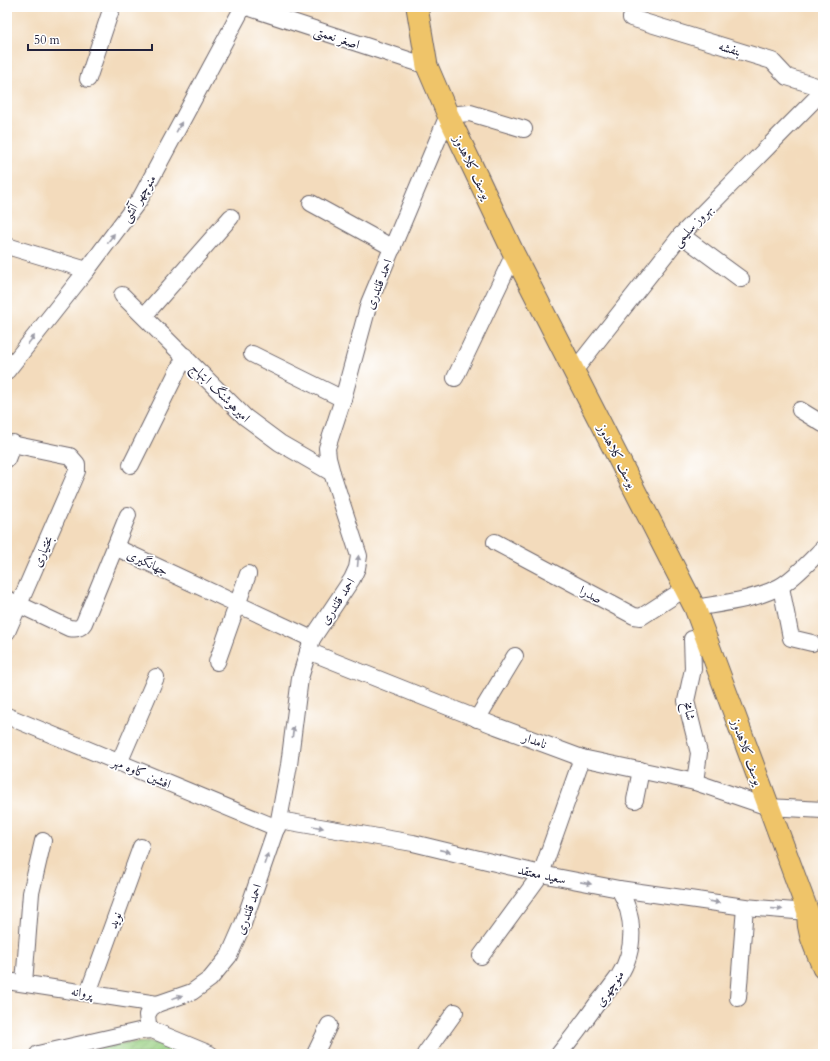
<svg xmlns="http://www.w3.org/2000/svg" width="830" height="1061" viewBox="0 0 830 1061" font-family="Cardo,Amiri,serif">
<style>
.garden{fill:url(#garden-furrows);stroke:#5e795e}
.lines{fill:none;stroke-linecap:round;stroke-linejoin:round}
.minor-casing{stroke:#6b6368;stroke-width:18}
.major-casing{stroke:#6b6368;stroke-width:23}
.minor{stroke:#fff;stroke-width:16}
.major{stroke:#efc469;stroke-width:21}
.oneway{fill:#9c9ca7}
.labels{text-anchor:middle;stroke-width:3.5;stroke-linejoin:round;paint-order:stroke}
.street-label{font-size:13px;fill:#22223b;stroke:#fff}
</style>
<defs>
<pattern id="garden-furrows" width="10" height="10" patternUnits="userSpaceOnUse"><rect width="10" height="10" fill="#99d082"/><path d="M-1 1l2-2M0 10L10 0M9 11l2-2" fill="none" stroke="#84b271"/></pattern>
</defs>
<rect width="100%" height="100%" fill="#fff"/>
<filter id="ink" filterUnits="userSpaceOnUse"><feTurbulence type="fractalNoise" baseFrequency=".025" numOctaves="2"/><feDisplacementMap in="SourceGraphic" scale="8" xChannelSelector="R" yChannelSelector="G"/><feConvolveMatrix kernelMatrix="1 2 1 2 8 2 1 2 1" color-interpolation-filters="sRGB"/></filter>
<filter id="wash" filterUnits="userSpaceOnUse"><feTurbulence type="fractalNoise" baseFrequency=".012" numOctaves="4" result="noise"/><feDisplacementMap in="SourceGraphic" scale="16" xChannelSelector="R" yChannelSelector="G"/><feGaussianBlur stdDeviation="0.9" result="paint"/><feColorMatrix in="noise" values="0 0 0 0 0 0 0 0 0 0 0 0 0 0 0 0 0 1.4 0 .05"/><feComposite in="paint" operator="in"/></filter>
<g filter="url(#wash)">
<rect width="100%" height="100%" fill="#f3dbbc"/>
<polygon class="garden" points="160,1042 185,1054 78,1054 124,1043"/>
</g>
<g filter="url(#ink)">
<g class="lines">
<g class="minor-casing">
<g id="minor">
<polyline points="247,7 427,66"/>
<polyline points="631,18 772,61 787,77 823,88"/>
<polyline points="88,79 112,7"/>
<polyline points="311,203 393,248"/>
<polyline points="681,235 741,279"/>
<polyline points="7,246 87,270"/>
<polyline points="122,295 245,417 280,443 332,473"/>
<polyline points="144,316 231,217"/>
<polyline points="252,354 343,399"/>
<polyline points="7,371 87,270 140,199 243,7"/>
<polyline points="574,371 681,235 823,91"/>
<polyline points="455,378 514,254"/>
<polyline points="800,410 823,424"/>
<polyline points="7,443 70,456 77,464 77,471 7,632"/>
<polyline points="7,459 13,443"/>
<polyline points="131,465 185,356"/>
<polyline points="495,542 634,616 641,617 686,588"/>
<polyline points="115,547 128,515"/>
<polyline points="781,587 791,638 812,643"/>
<path d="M 7,599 L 69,628 C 76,629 80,629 84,623 L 115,547 L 312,639"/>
<path d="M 695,608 C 723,603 754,600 779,587 C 793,580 812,559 823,548"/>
<polyline points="692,639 693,669 686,701 699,753 695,782"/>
<polyline points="308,651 496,726 582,758 695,782 768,807 823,810"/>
<polyline points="217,662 248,574"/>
<polyline points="7,716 277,828"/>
<polyline points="477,719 515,656"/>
<polyline points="119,763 156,677"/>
<polyline points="635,800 641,770"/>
<polyline points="279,820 413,843 541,874 619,889 745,907 808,912"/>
<polyline points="481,956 541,874 582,758"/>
<polyline points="7,981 157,1004"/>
<polyline points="24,983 31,893 43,841"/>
<polyline points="88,993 141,847"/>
<polyline points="738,998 745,907"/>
<polyline points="152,1030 148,1024 147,1015 151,1008 157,1004 192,992 210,979 229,956 243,924 279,820 289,765 300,678 312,639 352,579 357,568 359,556 332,473 328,458 327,448 343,399 369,303 448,115 470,113 524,129"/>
<polyline points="38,1054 139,1031 152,1030 210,1054"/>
<polyline points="315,1054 329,1025"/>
<polyline points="425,1054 455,1012"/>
<path d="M 559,1054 C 572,1038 584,1022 596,1005 C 604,996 612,986 619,976 C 636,950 635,916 619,889"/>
</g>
</g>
<g class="major-casing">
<path id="major" d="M 417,7 L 427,66 L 448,115 L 514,254 L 695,608 L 808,912 C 806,932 816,949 823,968"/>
</g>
<use href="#minor" class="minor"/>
<use href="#major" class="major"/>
</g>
<defs><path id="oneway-solid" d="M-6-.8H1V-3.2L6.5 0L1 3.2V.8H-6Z"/></defs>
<g class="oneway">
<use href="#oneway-solid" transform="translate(179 127) rotate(-62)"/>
<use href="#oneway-solid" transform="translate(111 238) rotate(-53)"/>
<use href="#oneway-solid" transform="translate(31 340) rotate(-51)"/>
<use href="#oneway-solid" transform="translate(358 561) rotate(-85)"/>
<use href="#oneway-solid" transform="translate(293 732) rotate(-83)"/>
<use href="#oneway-solid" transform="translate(318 827) rotate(10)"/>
<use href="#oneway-solid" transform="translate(445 851) rotate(13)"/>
<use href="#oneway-solid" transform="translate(266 859) rotate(-71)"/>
<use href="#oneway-solid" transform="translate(586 883) rotate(11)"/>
<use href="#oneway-solid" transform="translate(714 902) rotate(8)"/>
<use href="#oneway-solid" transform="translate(777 909) rotate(5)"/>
<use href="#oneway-solid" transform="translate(177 997) rotate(-18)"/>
</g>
</g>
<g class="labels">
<g class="street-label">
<text transform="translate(337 37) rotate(18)" y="5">اصغر نعمتی</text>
<text transform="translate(730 48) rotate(17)" y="5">بنفشه</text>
<text transform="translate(473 167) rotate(64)" y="5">یوسف کلاهدوز</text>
<text transform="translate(138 198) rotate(-58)" y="5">منوچهر آتشی</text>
<text transform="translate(692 225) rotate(-47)" y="5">بهروز سلیمی</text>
<text transform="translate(378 284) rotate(-68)" y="5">احمد قلندری</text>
<text transform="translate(221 392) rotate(45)" y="5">امیرهوشنگ ابتهاج</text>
<text transform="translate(618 456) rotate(63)" y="5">یوسف کلاهدوز</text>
<text transform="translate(42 551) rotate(-66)" y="5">بختیاری</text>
<text transform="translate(148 562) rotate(25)" y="5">جهانگیری</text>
<text transform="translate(591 594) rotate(28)" y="5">صدرا</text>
<text transform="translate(337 601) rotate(-57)" y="5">احمد قلندری</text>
<text transform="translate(690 711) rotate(81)" y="5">شامخ</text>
<text transform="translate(535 740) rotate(20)" y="5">نامدار</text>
<text transform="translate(748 752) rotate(70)" y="5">یوسف کلاهدوز</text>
<text transform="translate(142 772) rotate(23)" y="5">افشین کاوه مهر</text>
<text transform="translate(542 874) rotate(12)" y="5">سعید معتقد</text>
<text transform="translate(248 909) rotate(-69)" y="5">احمد قلندری</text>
<text transform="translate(114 920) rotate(-70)" y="5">نوید</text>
<text transform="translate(609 988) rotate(-55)" y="5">منوچهری</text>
<text transform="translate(82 992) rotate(9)" y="5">پروانه</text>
</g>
</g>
<rect width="830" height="1061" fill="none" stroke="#fff" stroke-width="24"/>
<path d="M28 44v6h124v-6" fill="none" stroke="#22223b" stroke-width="2"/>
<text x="34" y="44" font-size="12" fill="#22223b" stroke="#ffffff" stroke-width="3" paint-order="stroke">50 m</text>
</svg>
